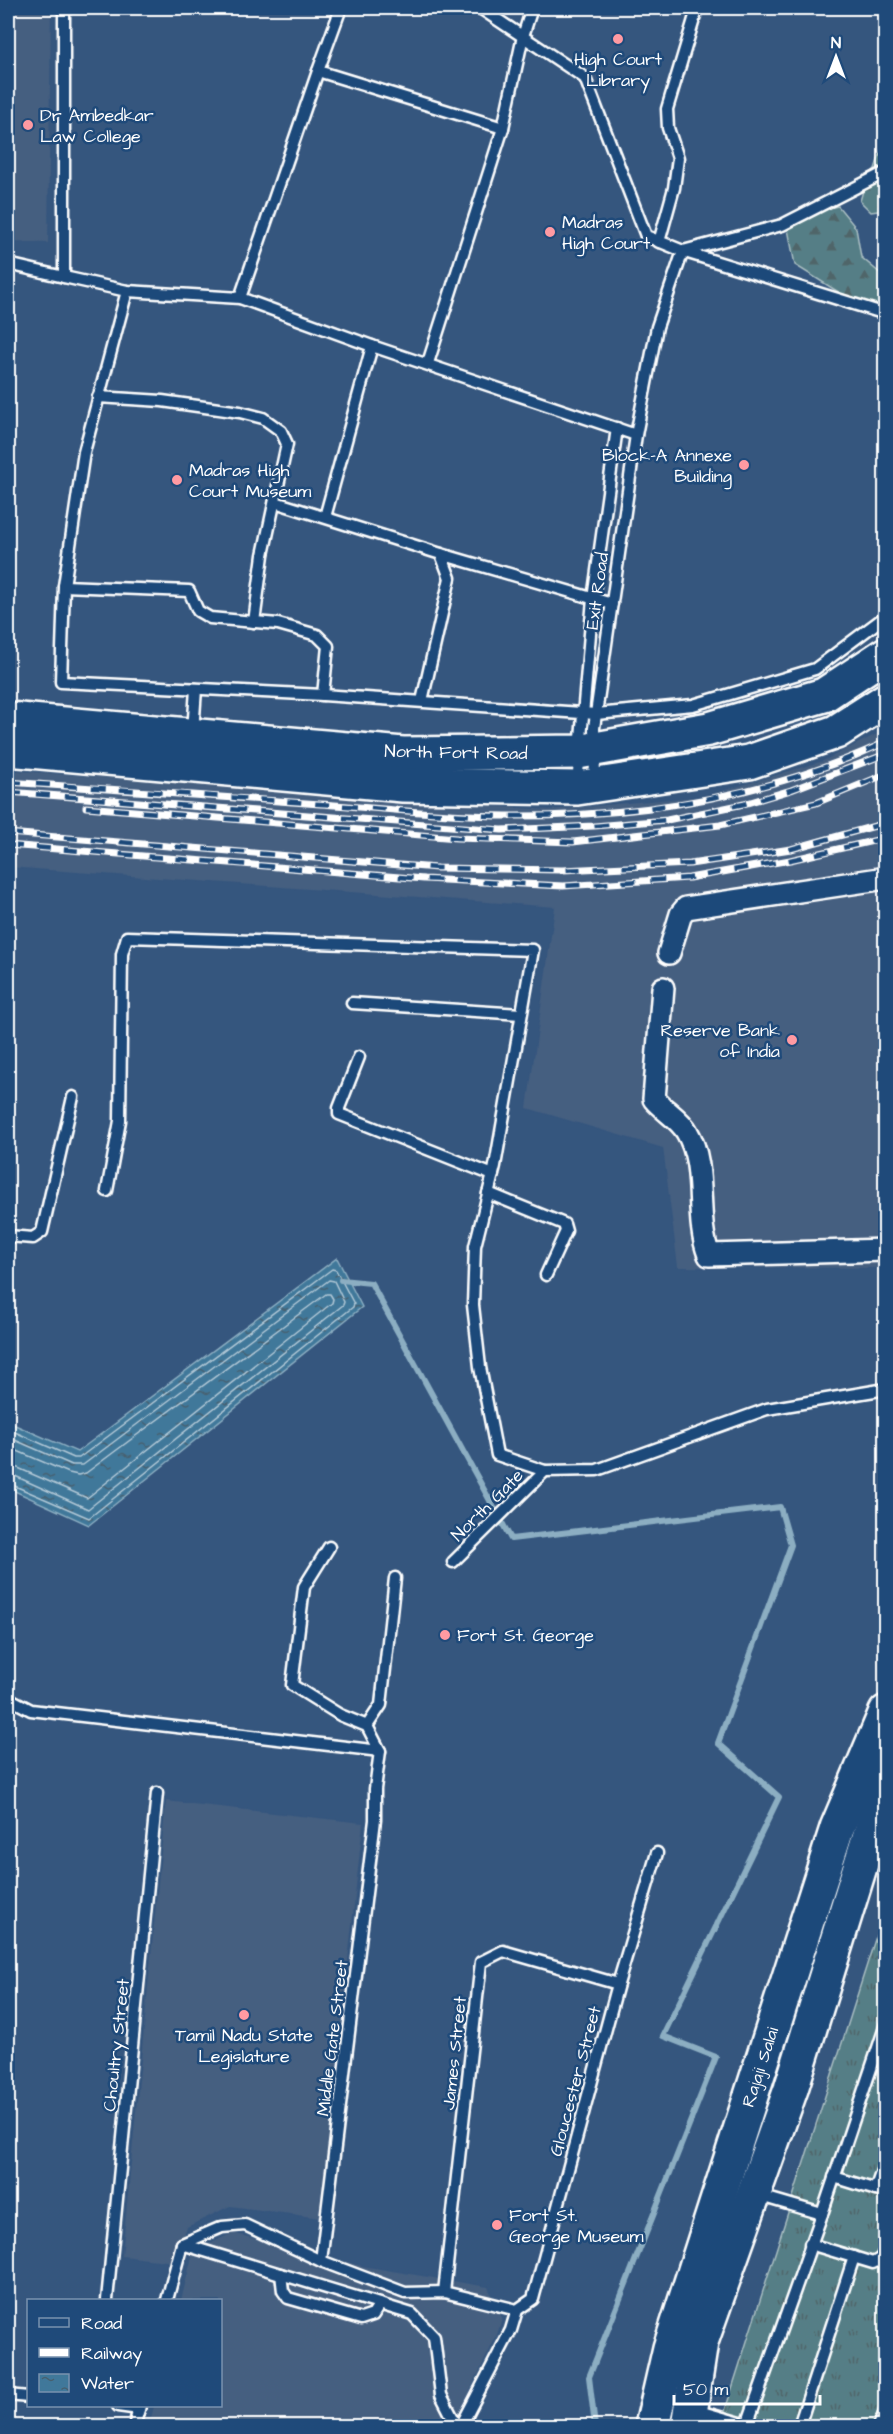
<svg xmlns="http://www.w3.org/2000/svg" width="893" height="2434" viewBox="0 0 893 2434" font-family="'Architects Daughter',sans-serif">
<style>
.built{fill:#445e80}
.grass{fill:url(#grass-tufts);stroke:#aabec2;stroke-width:1.5}
.forest{fill:url(#forest-firs);stroke:#aabec2;stroke-width:1.5}
.water{fill:url(#water-ripples);stroke:#8caec2;stroke-width:1.5}
.lines{fill:none;stroke-linecap:round;stroke-linejoin:round}
.shore{stroke:#b3c9d7;stroke-width:1.5}
.stream{stroke:#8caec2;stroke-width:6}
.service-casing{stroke:#fff;stroke-width:15}
.minor-casing{stroke:#fff;stroke-width:26}
.primary-casing{stroke:#fff;stroke-width:38}
.service{stroke:#1f4a7a;stroke-width:10}
.minor{stroke:#1f4a7a;stroke-width:21}
.primary{stroke:#1f4a7a;stroke-width:33}
.rail-casing{stroke:#fff;stroke-width:7}
.rail{stroke:#1f4a7a;stroke-width:4.5;stroke-dasharray:14;stroke-linecap:butt}
.poi-dot{fill:#ff9aa2;stroke:#1f4a7a;stroke-width:2}
.labels{text-anchor:middle;stroke-width:5;stroke-linejoin:round;paint-order:stroke}
.poi-label{font-size:18px;fill:#fff;stroke:#1f4a7a;text-anchor:start}
.street-label{font-size:18px;fill:#fff;stroke:#1f4a7a}
</style>
<defs>
<pattern id="grass-tufts" width="24" height="20" patternUnits="userSpaceOnUse" patternTransform="scale(1.5)"><rect width="24" height="20" fill="#557e86"/><path d="M3 7l-1-3M5 7V3M7 7l1-3M15 17l-1-3M17 17v-4M19 17l1-3" fill="none" stroke="#506569"/></pattern>
<pattern id="forest-firs" width="22" height="20" patternUnits="userSpaceOnUse" patternTransform="scale(1.5)"><rect width="22" height="20" fill="#557e86"/><path d="M5 1l3.5 6h-7zM16 11l3.5 6h-7z" fill="#506569"/></pattern>
<pattern id="water-ripples" width="26" height="14" patternUnits="userSpaceOnUse" patternTransform="scale(1.5)"><rect width="26" height="14" fill="#40789a"/><path d="M2 4q2-2 4 0t4 0M15 11q2-2 4 0t4 0" fill="none" stroke="#47606f"/></pattern>
</defs>
<rect width="100%" height="100%" fill="#35567e"/>
<filter id="ink" filterUnits="userSpaceOnUse"><feTurbulence type="fractalNoise" baseFrequency=".0167" numOctaves="2"/><feDisplacementMap in="SourceGraphic" scale="12" xChannelSelector="R" yChannelSelector="G"/><feConvolveMatrix kernelMatrix="1 2 1 2 8 2 1 2 1" color-interpolation-filters="sRGB"/></filter>
<g filter="url(#ink)">
<g class="built">
<polygon points="8,8 51,8 48,243 8,242"/>
<polygon points="885,730 885,1268 678,1267 663,1148 527,1108 555,907 8,867 8,770 549,810 705,796 823,761"/>
<polygon points="166,1801 363,1823 320,2218 230,2206 187,2227 174,2262 122,2256"/>
<polygon points="232,2233 362,2266 488,2287 502,2318 497,2335 453,2426 149,2426 154,2406 220,2406 220,2300 181,2300 193,2252"/>
</g>
<polygon class="grass" points="885,1908 885,2426 720,2426"/>
<g class="forest">
<polygon points="885,139 885,210 871,212 860,201 867,177 875,169"/>
<polygon points="838,206 856,228 861,257 881,274 885,274 885,317 869,311 795,265 788,229 804,213"/>
</g>
<polygon class="water" points="337,1258 362,1307 89,1525 8,1488 8,1422 77,1452"/>
<g class="lines">
<g class="shore">
<polyline points="8,1429 74,1458 79,1458 332,1269 336,1270 354,1304 353,1307 89,1518 8,1483"/>
<polyline points="8,1437 72,1465 83,1465 329,1280 334,1281 344,1302 343,1305 88,1509 15,1476 8,1475"/>
<polyline points="8,1447 69,1473 78,1475 86,1473 326,1294 330,1294 333,1299 332,1303 87,1498 18,1468 8,1466"/>
</g>
<polyline class="stream" points="341,1280 371,1283 511,1539 780,1507 791,1545 718,1743 779,1797 663,2036 716,2057 589,2377 595,2426"/>
<g class="service-casing">
<g id="service">
<polyline points="480,8 585,78 646,236 683,251 657,327 636,435 594,728 595,781"/>
<polyline points="318,71 341,8"/>
<polyline points="503,128 318,71 240,298 372,346 636,435"/>
<polyline points="659,242 674,188 678,158 668,128 667,109 695,16"/>
<polyline points="683,251 782,225 886,172"/>
<polyline points="685,252 886,314"/>
<polyline points="8,264 64,277 64,8"/>
<polyline points="64,277 127,291 84,452 64,586 189,591 198,611 210,618 278,624 317,635 328,646 323,695"/>
<polyline points="127,291 240,298"/>
<polyline points="428,363 503,128 523,36 532,8"/>
<polyline points="98,397 162,401 240,412 263,418 281,431 287,444 263,555 254,622"/>
<polyline points="275,502 441,554 450,578 422,701"/>
<polyline points="325,517 372,346"/>
<polyline points="441,554 612,604"/>
<polyline points="64,586 61,682 323,695 596,714 693,705 815,669 886,616"/>
<polyline points="193,732 196,689"/>
<polyline points="577,785 593,599 617,428"/>
<polyline points="352,1003 521,1014"/>
<polyline points="359,1057 339,1108 339,1114 493,1175"/>
<polyline points="107,1191 120,1121 122,954 127,937 533,950 495,1166 475,1246 473,1305 480,1367 497,1455 545,1471 597,1470 767,1409 886,1389"/>
<polyline points="488,1193 564,1224 566,1231 546,1275"/>
<polyline points="8,1236 33,1238 42,1232 73,1097"/>
<polyline points="453,1562 545,1471"/>
<polyline points="8,1698 31,1710 380,1751"/>
<polyline points="367,1726 381,1705 395,1578"/>
<polyline points="868,1850 886,1858"/>
<polyline points="834,2177 886,2193"/>
<polyline points="875,2190 886,2159"/>
<polyline points="822,2214 886,2024"/>
<polyline points="182,2244 222,2227 245,2225 321,2261 405,2293 444,2292 517,2310 511,2330 461,2426"/>
<polyline points="182,2244 412,2314 434,2337 441,2395 457,2426"/>
<polyline points="810,2244 873,2263 881,2258 886,2248"/>
<polyline points="321,2261 375,1820 375,1789 380,1751 367,1726 340,1715 292,1685 304,1587 329,1547"/>
<polyline points="281,2274 283,2291 288,2298 361,2319 373,2315 380,2304"/>
<polyline points="444,2292 481,1962 503,1951 618,1984"/>
<polyline points="107,2300 157,1793"/>
<polyline points="167,2300 182,2244"/>
<polyline points="517,2310 533,2299 618,1984 657,1853"/>
<polyline points="8,2395 28,2397"/>
<polyline points="118,2406 139,2409"/>
<polyline points="695,2410 751,2426"/>
<polyline points="747,2425 822,2214 757,2195"/>
<polyline points="134,2426 140,2406"/>
<polyline points="799,2426 854,2257"/>
<polyline points="879,2426 886,2409"/>
</g>
</g>
<g class="minor-casing">
<g id="minor">
<polyline points="669,953 681,914 686,908 886,878"/>
<path d="M 663,988 L 654,1099 C 664,1111 680,1119 687,1132 C 708,1167 694,1218 709,1255 L 886,1250"/>
</g>
</g>
<g class="primary-casing">
<g id="primary">
<polyline points="8,719 403,754 578,752 709,729 824,695 886,654"/>
<polyline points="8,749 403,785 577,788 749,762 836,732 886,700"/>
<polyline points="652,2426 670,2348 837,1828 886,1712"/>
<polyline points="688,2426 701,2342 791,2089 886,1783"/>
</g>
</g>
<use href="#service" class="service"/>
<use href="#minor" class="minor"/>
<use href="#primary" class="primary"/>
<g class="rail-casing">
<g id="rail">
<path d="M 8,782 C 112,789 216,796 320,804 C 381,808 444,816 506,816 C 635,817 768,797 886,742"/>
<polyline points="8,792 502,830 594,826 667,820 744,804 791,790 886,754"/>
<polyline points="86,807 457,838 573,842 720,825 816,803 886,774"/>
<polyline points="8,833 437,868 562,870 690,864 791,849 886,823"/>
<polyline points="8,845 424,879 563,886 689,878 790,860 886,838"/>
</g>
</g>
<use href="#rail" class="rail"/>
</g>
</g>
<g class="poi-dot">
<circle cx="618" cy="39" r="6"/>
<circle cx="28" cy="125" r="6"/>
<circle cx="550" cy="232" r="6"/>
<circle cx="744" cy="465" r="6"/>
<circle cx="177" cy="480" r="6"/>
<circle cx="792" cy="1040" r="6"/>
<circle cx="445" cy="1635" r="6"/>
<circle cx="244" cy="2015" r="6"/>
<circle cx="497" cy="2225" r="6"/>
</g>
<g class="labels">
<g class="poi-label">
<text x="618" y="65" text-anchor="middle">High Court<tspan x="618" dy="21">Library</tspan></text>
<text x="40" y="121">Dr Ambedkar<tspan x="40" dy="21">Law College</tspan></text>
<text x="562" y="228">Madras<tspan x="562" dy="21">High Court</tspan></text>
<text x="732" y="461" text-anchor="end">Block-A Annexe<tspan x="732" dy="21">Building</tspan></text>
<text x="189" y="476">Madras High<tspan x="189" dy="21">Court Museum</tspan></text>
<text x="780" y="1036" text-anchor="end">Reserve Bank<tspan x="780" dy="21">of India</tspan></text>
<text x="457" y="1641">Fort St. George</text>
<text x="244" y="2041" text-anchor="middle">Tamil Nadu State<tspan x="244" dy="21">Legislature</tspan></text>
<text x="509" y="2221">Fort St.<tspan x="509" dy="21">George Museum</tspan></text>
</g>
<g class="street-label">
<text transform="translate(597 591) rotate(-82)" y="6">Exit Road</text>
<text transform="translate(456 752) rotate(1)" y="6">North Fort Road</text>
<text transform="translate(487 1505) rotate(-45)" y="6">North Gate</text>
<text transform="translate(332 2038) rotate(-83)" y="6">Middle Gate Street</text>
<text transform="translate(116 2045) rotate(-84)" y="6">Choultry Street</text>
<text transform="translate(454 2053) rotate(-84)" y="6">James Street</text>
<text transform="translate(760 2067) rotate(-72)" y="6">Rajaji Salai</text>
<text transform="translate(575 2081) rotate(-75)" y="6">Gloucester Street</text>
</g>
</g>
<rect width="893" height="2434" fill="none" stroke="#1f4a7a" stroke-width="30"/>
<rect x="15" y="15" width="863" height="2404" fill="none" stroke="#fff" stroke-width="2" filter="url(#ink)"/>
<rect x="27" y="2299" width="195" height="108" fill="#1f4a7a" stroke="#7992af" stroke-width="1.5"/>
<rect x="39" y="2318" width="30" height="9" fill="#1f4a7a" stroke="#7992af" stroke-width="1.5"/>
<text x="81" y="2329" font-size="18" fill="#ffffff">Road</text>
<rect x="39" y="2348" width="30" height="9" fill="#ffffff" stroke="#7992af" stroke-width="1.5"/>
<text x="81" y="2359" font-size="18" fill="#ffffff">Railway</text>
<rect x="39" y="2374" width="30" height="18" fill="url(#water-ripples)" stroke="#7992af" stroke-width="1.5"/>
<text x="81" y="2389" font-size="18" fill="#ffffff">Water</text>
<g transform="translate(836 57)" stroke="#1f4a7a" stroke-width="4.5" paint-order="stroke">
<path d="M0-4.5L10 22L0 15L-10 22Z" fill="#ffffff"/>
<text y="-9" font-size="16" font-weight="bold" text-anchor="middle" fill="#ffffff">N</text>
</g>
<path d="M674 2395v9h146v-9" fill="none" stroke="#ffffff" stroke-width="3"/>
<text x="683" y="2395" font-size="18" fill="#ffffff" stroke="#1f4a7a" stroke-width="4.5" paint-order="stroke">50 m</text>
</svg>
